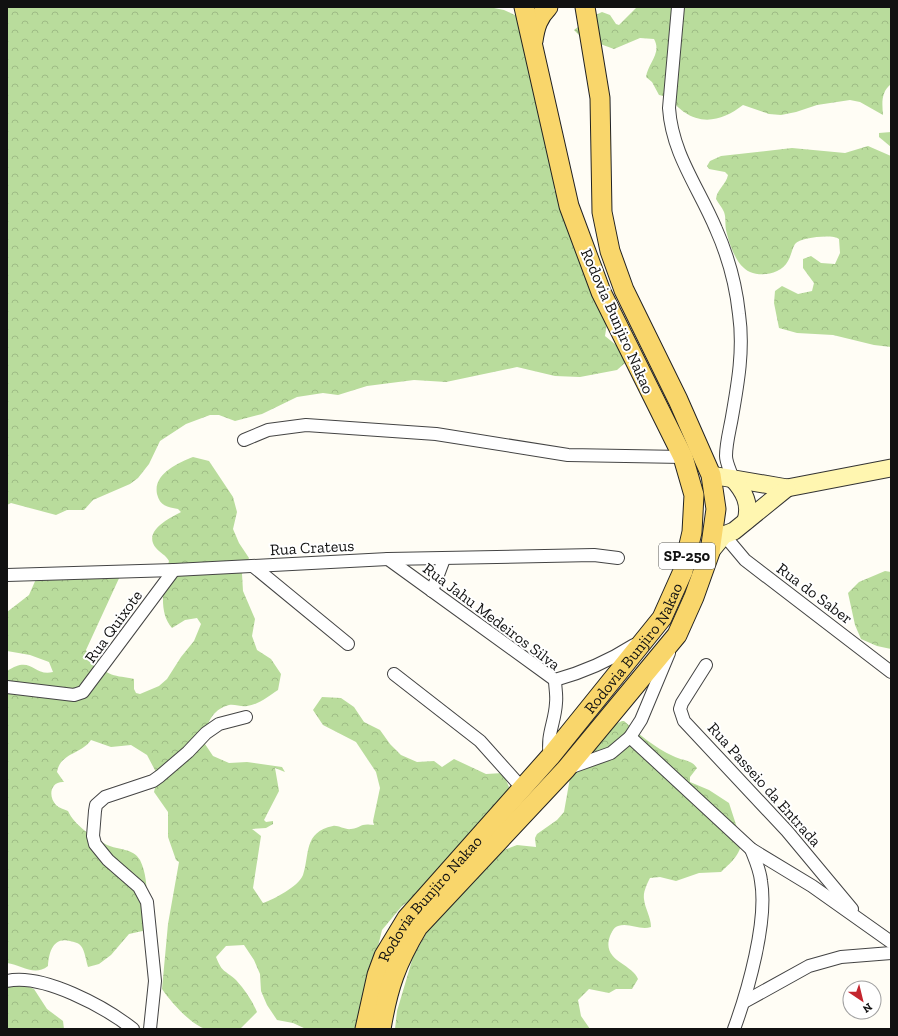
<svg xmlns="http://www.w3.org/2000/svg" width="898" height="1036" viewBox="0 0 898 1036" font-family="'Zilla Slab',serif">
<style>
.forest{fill:url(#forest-crowns)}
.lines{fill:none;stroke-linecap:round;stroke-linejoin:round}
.street-casing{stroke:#444;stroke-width:14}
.secondary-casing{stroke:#333;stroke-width:19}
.primary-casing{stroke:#222;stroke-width:21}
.street{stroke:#fff;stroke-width:12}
.secondary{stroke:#fff6b0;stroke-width:17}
.primary{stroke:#f9d66b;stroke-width:19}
.labels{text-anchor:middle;stroke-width:4;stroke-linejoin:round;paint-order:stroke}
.shield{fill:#fff;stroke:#585858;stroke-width:1}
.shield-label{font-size:15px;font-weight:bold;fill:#111}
.street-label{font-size:16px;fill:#111;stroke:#fff}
</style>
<defs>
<pattern id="forest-crowns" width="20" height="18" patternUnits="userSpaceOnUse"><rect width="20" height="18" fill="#b9dc9c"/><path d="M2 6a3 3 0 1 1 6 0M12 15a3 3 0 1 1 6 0" fill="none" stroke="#9ebc85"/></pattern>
</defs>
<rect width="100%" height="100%" fill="#fffdf5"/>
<g class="forest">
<polygon points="7,7 489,7 504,10 519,17 558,181 554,190 564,201 608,317 605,336 621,349 625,363 617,370 580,377 555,376 517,367 446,382 414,380 367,386 338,395 323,393 297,397 262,414 235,421 219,415 210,415 186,424 160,441 149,464 138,478 130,484 93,500 84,510 67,510 56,515 11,503 7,505"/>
<path d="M 637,7 L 891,7 L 891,84 C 881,92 882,103 883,115 L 860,102 L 850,100 L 817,105 L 796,112 L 781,115 L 769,114 L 743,105 C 725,119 704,126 684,112 C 673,104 673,98 659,95 L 652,82 L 646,77 C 648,63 662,53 654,39 L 640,38 L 614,49 L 581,37 L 574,30 L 591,17 L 602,12 L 610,15 L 616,24 L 619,25 Z"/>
<polygon points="891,132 891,147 879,137 879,133"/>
<path d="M 868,146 L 891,156 L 891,347 L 874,345 L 833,335 L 797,333 L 779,328 L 774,303 L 775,291 L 782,286 L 798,294 L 812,291 L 814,283 L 803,268 L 803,259 L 811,256 L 821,263 L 835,264 L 840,253 L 839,239 C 833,234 801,237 795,244 C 792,249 791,256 788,261 C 781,274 762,277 750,272 C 736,266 729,243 726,230 C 725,224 726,217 724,212 C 722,207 718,203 716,199 C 717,189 726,185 728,175 L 725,172 L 709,169 L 707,166 L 710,161 L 721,156 L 792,148 L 845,153 Z"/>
<path d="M 193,457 L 209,461 L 233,497 L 237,512 L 233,529 L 239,543 L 249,558 L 242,574 L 243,591 L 255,619 L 252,636 L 257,650 L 271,659 L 281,674 L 278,690 C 269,696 258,705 247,706 C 241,707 235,704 229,705 C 211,710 207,724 203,741 L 213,756 L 229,763 L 247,762 L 282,767 L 285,772 L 275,768 L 279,791 L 264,820 L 266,822 L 273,821 L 273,824 L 266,828 L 252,829 L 261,836 L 253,888 L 263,903 C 274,899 298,887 303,875 C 310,855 303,832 333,826 C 338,825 345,830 351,829 C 363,827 359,823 374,825 L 373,821 L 380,788 L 376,772 L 356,742 L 323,725 L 313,710 L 322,697 L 341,698 L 354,707 L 364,722 L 380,730 L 390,744 L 401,755 L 417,762 L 434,761 L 442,767 L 454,759 L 486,774 L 503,773 L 509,787 L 506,803 L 447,876 L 402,906 L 382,930 L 358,1029 L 306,1029 L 293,1023 L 277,1020 L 267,1005 L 261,991 L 260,974 L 254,960 L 244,945 L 226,946 L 216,957 C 223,974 224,969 236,980 C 245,990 252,1000 257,1012 L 240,1029 C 230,1029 215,1031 206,1029 C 191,1025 170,1001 162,989 L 168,924 L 179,862 L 176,860 L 168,837 L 168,812 L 154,792 L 158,776 L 147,755 L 131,745 L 111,747 L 91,740 C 82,754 60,753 57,772 L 64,782 C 50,781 48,797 56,805 C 59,808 64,809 68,811 C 74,825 94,838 107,845 C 118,850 133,848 140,860 C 150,880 146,908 147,930 L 129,934 L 111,955 L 99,964 L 88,967 C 86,961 85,951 81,946 C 79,943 74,942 70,941 C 53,937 49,952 48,966 C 34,977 22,965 7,963 L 7,671 C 32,654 33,677 53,672 L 49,662 L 30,655 L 7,651 L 7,612 L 29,595 L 36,579 L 121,574 L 86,650 L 89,656 L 99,658 C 103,678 117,675 134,679 L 134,689 L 136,693 L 140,694 L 159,686 L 167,679 L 181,657 L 194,641 L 201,624 L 197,618 L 185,620 L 172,628 C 157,612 164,580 169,561 C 166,555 160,553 156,548 C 142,531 170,518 181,512 L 178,509 C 167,507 160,506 157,494 C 153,474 178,463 193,457 Z"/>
<polygon points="885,571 891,572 891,649 877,646 861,639 855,625 848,593 859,582"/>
<path d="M 622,721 L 624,721 C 639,734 655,748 673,756 C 682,761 691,759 697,768 L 690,777 L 690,782 L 709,790 L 729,803 L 741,840 C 742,854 730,863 721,872 L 699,873 L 676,881 L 660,877 L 650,878 C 647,884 643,892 644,899 C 645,909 651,917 651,927 C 640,931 629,922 618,926 C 613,928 612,932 610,936 C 601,961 632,963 638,979 L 632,989 L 616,989 L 609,993 L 589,989 L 578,1000 L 581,1016 L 590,1029 L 395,1029 L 397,1011 L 413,957 L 438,912 L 451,897 L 504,850 L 517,845 L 536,847 L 535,838 L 537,834 L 557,820 L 564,812 L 574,755 L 590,736 Z"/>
<polygon points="7,978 34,989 47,1009 63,1021 64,1029 7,1029"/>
</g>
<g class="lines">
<g class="street-casing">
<g id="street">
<path d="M 678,7 L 669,108 C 672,154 699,188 716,229 C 728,256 736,285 739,314 C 744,349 738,383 732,417 C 730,429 726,443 726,456 C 726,463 731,472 733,479"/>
<polyline points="244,440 268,430 306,425 436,434 568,455 683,457"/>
<polyline points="724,535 745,560 891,672"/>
<polyline points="388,559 555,680"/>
<polyline points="253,566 348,644"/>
<polyline points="7,575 174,570 388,559 594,555 618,558"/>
<polyline points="432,591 444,559"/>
<polyline points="706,665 682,703 680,709 684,721 787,831 852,909"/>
<polyline points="394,674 480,741 522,788"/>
<path d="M 555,680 C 584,672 609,661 634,645"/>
<polyline points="7,687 74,695 83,692 174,570"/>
<polyline points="630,737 751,849 812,886 891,942"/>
<path d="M 550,757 C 546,735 555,723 556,703 C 557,695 555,687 555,680"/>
<polyline points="569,768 611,753 630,737 641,720 669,653"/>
<path d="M 7,981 C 43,973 105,1007 133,1029"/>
<polyline points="744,1002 809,966 841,957 891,953"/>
<polyline points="150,1029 155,981 147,902 139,887 108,860 95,844 93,836 95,811 96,805 105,797 153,781 160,776 188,752 206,733 219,724 246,717"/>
<path d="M 734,1029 C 748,991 768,921 761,881 C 760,870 755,859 751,849"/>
</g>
</g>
<g class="secondary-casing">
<g id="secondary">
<polyline points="711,475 787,488 891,468"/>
<path d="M 733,479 C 744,491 751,504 746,521"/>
<polyline points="710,552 724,535 734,531 787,488"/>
</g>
</g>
<g class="primary-casing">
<g id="primary">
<path d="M 533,41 C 535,27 538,17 548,7"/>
<path id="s1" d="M 365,1029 L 377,975 L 384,956 L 407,918 L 550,757 L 662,618 L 683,571 L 692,532 L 694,495 L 683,457 L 601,292 L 569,206 L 524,7"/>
<path d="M 381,1029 C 388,987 396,964 418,927 L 566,769 L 677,635 L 694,597 L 710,552 L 716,509 L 711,475 L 678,400 L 624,290 L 610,251 L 602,212 L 600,98 L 585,7"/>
</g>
</g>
<use href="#street" class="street"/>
<use href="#secondary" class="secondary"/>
<use href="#primary" class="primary"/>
</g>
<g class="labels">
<rect class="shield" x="659" y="543" width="56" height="26" rx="3"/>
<g class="shield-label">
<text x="687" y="561">SP-250</text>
</g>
<g class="street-label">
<text transform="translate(618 321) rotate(66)" y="6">Rodovia Bunjiro Nakao</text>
<text transform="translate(312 547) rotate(-3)" y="6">Rua Crateus</text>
<text transform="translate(815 593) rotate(37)" y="6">Rua do Saber</text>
<text transform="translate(492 616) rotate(37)" y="6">Rua Jahu Medeiros Silva</text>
<text transform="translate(113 626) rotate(-54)" y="6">Rua Quixote</text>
<text dy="6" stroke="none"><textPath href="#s1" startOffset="473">Rodovia Bunjiro Nakao</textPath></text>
<text transform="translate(765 784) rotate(48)" y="6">Rua Passeio da Entrada</text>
<text dy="6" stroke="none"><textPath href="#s1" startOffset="149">Rodovia Bunjiro Nakao</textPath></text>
</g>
</g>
<rect width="898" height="1036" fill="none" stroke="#111111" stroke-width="16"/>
<g transform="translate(862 1000) rotate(145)"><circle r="19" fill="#ffffff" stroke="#a0a0a0"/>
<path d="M0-3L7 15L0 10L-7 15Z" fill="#c4262e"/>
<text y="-6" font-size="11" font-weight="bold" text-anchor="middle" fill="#111111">N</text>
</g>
</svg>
